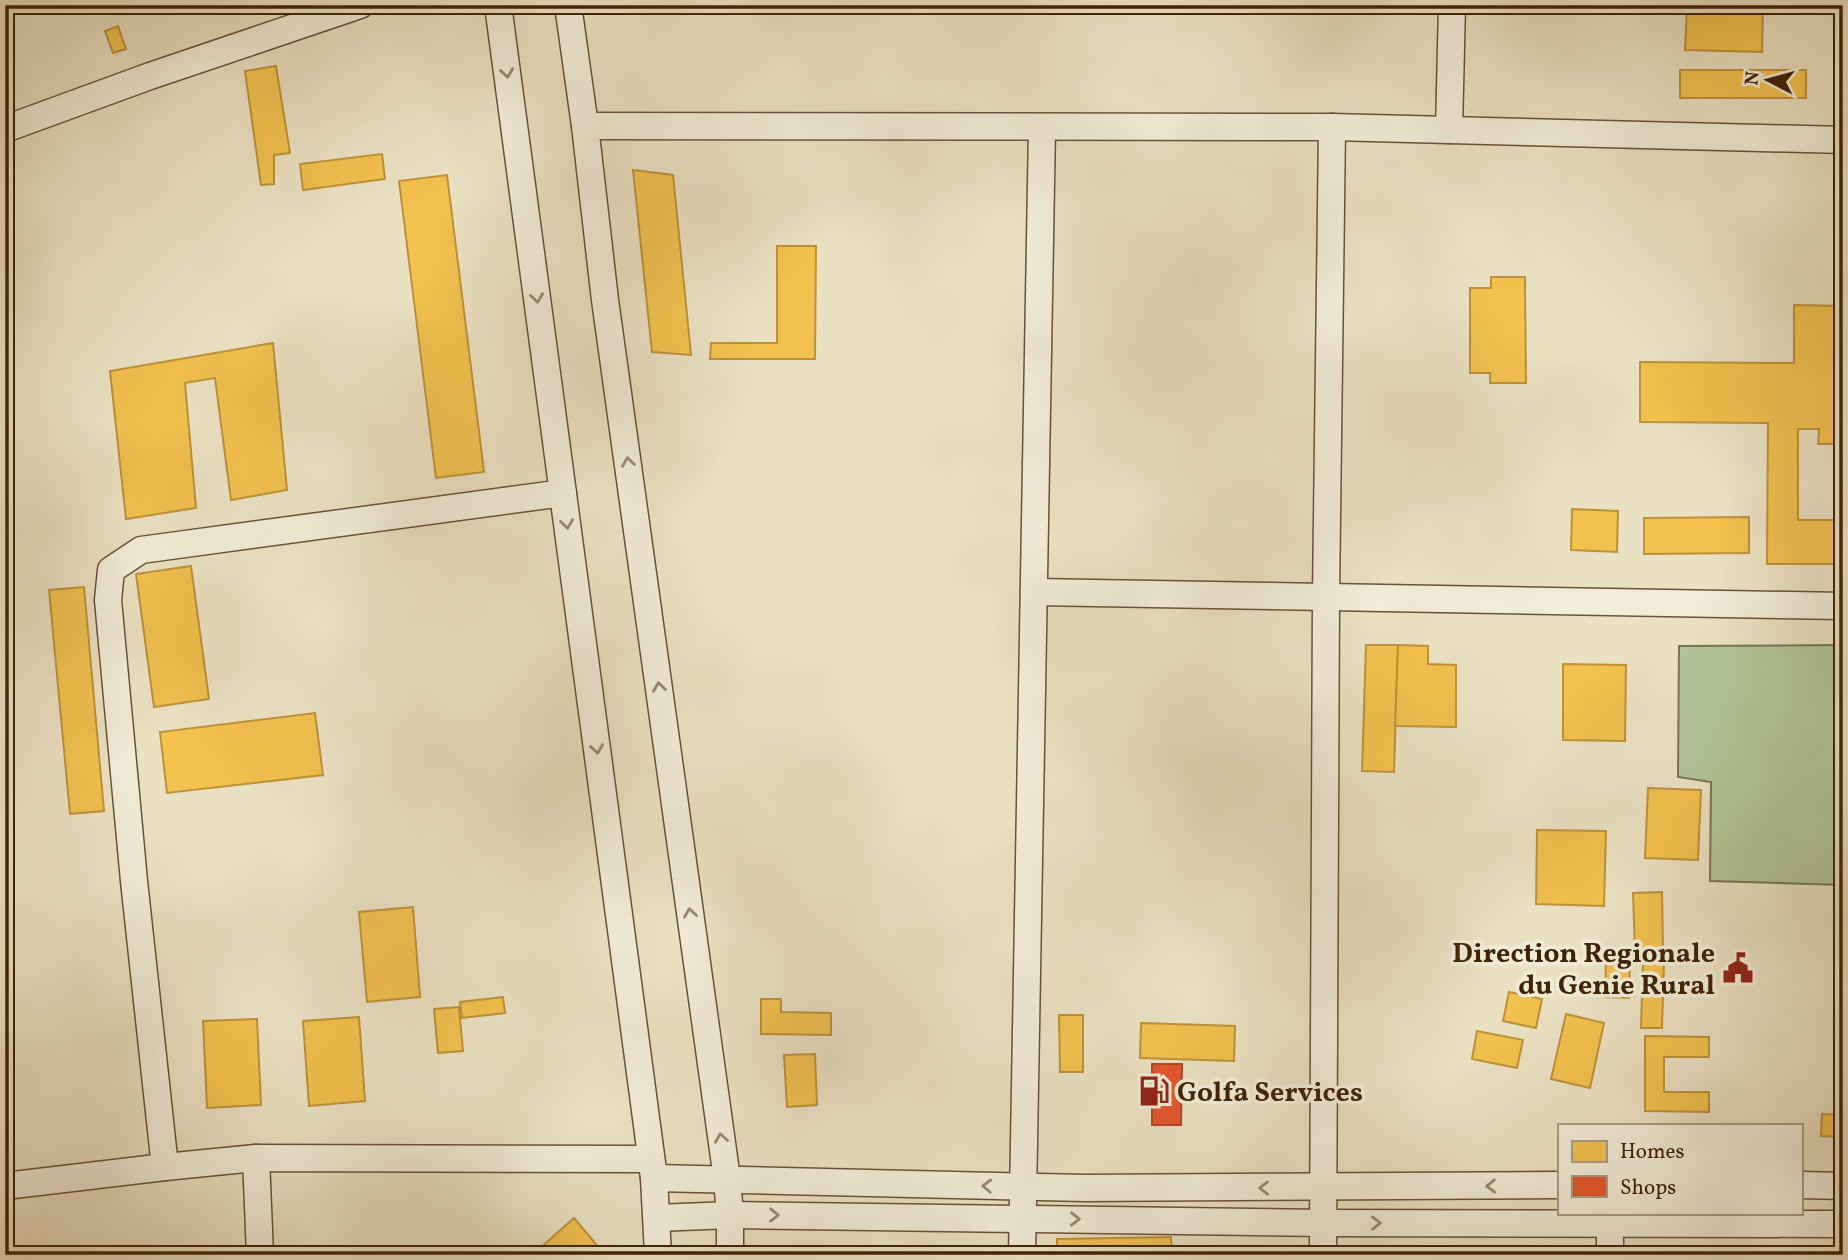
<svg xmlns="http://www.w3.org/2000/svg" width="1848" height="1260" viewBox="0 0 1848 1260" font-family="Vollkorn,serif">
<style>
.green{fill:#b1c498;stroke:#787450;stroke-width:2}
.homes{fill:#f2c14e;stroke:#bd9239;stroke-width:2}
.shops{fill:#e4572e;stroke:#b34722;stroke-width:2}
.lines{fill:none;stroke-linecap:round;stroke-linejoin:round}
.minor-casing{stroke:#6a5236;stroke-width:29}
.minor{stroke:#f1ecd8;stroke-width:26}
.oneway{stroke:#988870}
.labels{text-anchor:middle;stroke-width:7;stroke-linejoin:round;paint-order:stroke}
.poi-label{font-size:28px;font-weight:bold;fill:#402307;stroke:#f1ecd8;text-anchor:end}
</style>
<rect width="100%" height="100%" fill="#eae1c3"/>
<filter id="stains"><feTurbulence type="fractalNoise" baseFrequency=".00286" numOctaves="4"/><feColorMatrix values="0 0 0 0 .2 0 0 0 0 .09 0 0 0 0 .02 0 0 0 .5 -.17"/></filter>
<radialGradient id="worn" r=".72"><stop offset=".6" stop-color="#630" stop-opacity="0"/><stop offset="1" stop-color="#630" stop-opacity=".3"/></radialGradient>
<polygon class="green" points="1843,645 1843,885 1710,881 1711,782 1678,777 1679,646"/>
<g class="homes">
<polygon points="1687,5 1763,5 1762,52 1685,50"/>
<polygon points="1841,5 1843,5 1843,99 1839,99"/>
<polygon points="118,26 126,49 113,53 105,31"/>
<polygon points="276,66 290,153 274,155 274,184 261,185 245,71"/>
<rect x="1680" y="70" width="126" height="28"/>
<polygon points="382,154 385,179 303,190 300,164"/>
<polygon points="633,170 673,175 691,355 652,352"/>
<polygon points="447,175 484,472 436,478 399,181"/>
<polygon points="777,246 816,246 815,359 710,359 711,343 777,343"/>
<polygon points="1491,277 1525,277 1526,383 1490,383 1490,373 1470,373 1470,288 1491,288"/>
<polygon points="1794,305 1843,306 1843,444 1818,444 1819,429 1798,429 1798,520 1843,520 1843,564 1767,564 1768,423 1640,422 1640,362 1794,363"/>
<polygon points="273,343 287,490 231,500 215,378 185,383 196,508 126,519 110,371"/>
<polygon points="1572,509 1618,511 1617,552 1571,550"/>
<polygon points="1749,517 1749,553 1644,554 1644,518"/>
<polygon points="191,566 209,699 154,707 136,574"/>
<polygon points="84,587 104,811 70,814 49,590"/>
<polygon points="1366,645 1398,645 1394,772 1362,771"/>
<polygon points="1398,645 1428,646 1428,664 1456,665 1456,727 1395,726"/>
<polygon points="1563,664 1626,665 1625,741 1563,740"/>
<polygon points="315,713 323,775 167,793 160,732"/>
<polygon points="1648,788 1701,790 1698,860 1645,858"/>
<polygon points="1537,830 1606,831 1604,906 1536,904"/>
<polygon points="1662,892 1663,951 1635,953 1633,893"/>
<polygon points="413,907 420,997 367,1002 359,912"/>
<polygon points="1606,959 1630,960 1629,998 1605,997"/>
<polygon points="1643,962 1664,962 1662,1028 1641,1028"/>
<polygon points="1509,992 1542,999 1536,1028 1503,1021"/>
<polygon points="503,997 505,1013 462,1018 460,1002"/>
<polygon points="761,999 781,999 781,1012 831,1013 831,1035 761,1034"/>
<polygon points="459,1007 463,1051 438,1053 434,1009"/>
<polygon points="1566,1014 1604,1023 1590,1088 1551,1079"/>
<polygon points="1059,1015 1083,1015 1083,1072 1060,1072"/>
<polygon points="359,1017 365,1101 309,1106 303,1021"/>
<polygon points="257,1019 261,1105 207,1108 203,1021"/>
<polygon points="1141,1023 1235,1026 1234,1061 1140,1058"/>
<polygon points="1477,1031 1523,1040 1517,1068 1472,1059"/>
<polygon points="1645,1036 1709,1037 1709,1057 1664,1057 1664,1092 1709,1092 1709,1112 1645,1111"/>
<polygon points="815,1054 817,1105 787,1107 784,1055"/>
<polygon points="1822,1114 1843,1115 1843,1137 1821,1136"/>
<polygon points="574,1218 605,1255 546,1255 540,1248"/>
<polygon points="1171,1237 1172,1255 1057,1255 1057,1239"/>
</g>
<polygon class="shops" points="1152,1064 1182,1064 1181,1125 1152,1125"/>
<g class="lines">
<g class="minor-casing">
<g id="minor">
<polyline points="498,5 654,1178 658,1255"/>
<polyline points="568,5 585,126 605,300 727,1179 730,1215 730,1255"/>
<polyline points="585,126 1332,127 1843,140"/>
<polyline points="5,129 150,76 360,5"/>
<polyline points="1449,130 1452,5"/>
<polyline points="1034,592 1843,606"/>
<polyline points="256,1158 260,1255"/>
<polyline points="165,1167 134,881 108,600 111,570 141,550 563,493"/>
<polyline points="654,1178 1085,1188 1559,1185"/>
<polyline points="1801,1185 1843,1186"/>
<polyline points="5,1186 165,1167 256,1158 651,1159"/>
<polyline points="657,1218 730,1215 1323,1223 1843,1224"/>
<polyline points="1022,1255 1042,127"/>
<polyline points="1323,1255 1326,596 1332,127"/>
<polyline points="1610,1255 1610,1213"/>
</g>
</g>
<use href="#minor" class="minor"/>
</g>
<defs><path id="oneway-chevron" d="M-2-3.5L2.5 0L-2 3.5" fill="none" stroke-width="1.6" stroke-linecap="round" stroke-linejoin="round" transform="scale(1.75)"/></defs>
<g class="oneway">
<use href="#oneway-chevron" transform="translate(507 73) rotate(82)"/>
<use href="#oneway-chevron" transform="translate(537 298) rotate(82)"/>
<use href="#oneway-chevron" transform="translate(628 462) rotate(-98)"/>
<use href="#oneway-chevron" transform="translate(567 524) rotate(82)"/>
<use href="#oneway-chevron" transform="translate(659 687) rotate(-98)"/>
<use href="#oneway-chevron" transform="translate(597 749) rotate(82)"/>
<use href="#oneway-chevron" transform="translate(690 913) rotate(-98)"/>
<use href="#oneway-chevron" transform="translate(721 1138) rotate(-98)"/>
<use href="#oneway-chevron" transform="translate(987 1186) rotate(-178)"/>
<use href="#oneway-chevron" transform="translate(1491 1186) rotate(179)"/>
<use href="#oneway-chevron" transform="translate(1264 1188) rotate(180)"/>
<use href="#oneway-chevron" transform="translate(774 1215) rotate(1)"/>
<use href="#oneway-chevron" transform="translate(1075 1219) rotate(1)"/>
<use href="#oneway-chevron" transform="translate(1376 1223)"/>
</g>
<defs>
<g id="civic-bare" transform="scale(2.415)"><path d="M-.6-6.5H3V-4.5H.6V-3L4-1V1h2V6H-6V1h2V-1L-.6-3ZM-1.2 2.5V6h2.4V2.5Z" fill="#8f2418" stroke="#f1ecd8" stroke-width="2.5" paint-order="stroke"/></g>
<g id="fuel-bare" transform="scale(2.415)"><path d="M-5.5-6h7V0h2V4h1.3V-2.5L3-4.5l.8-.8L6-3V5H2.5V1h-1V6h-7ZM-4.2-4.7v3.2H.2V-4.7Z" fill="#8f2418" stroke="#f1ecd8" stroke-width="2.5" paint-order="stroke"/></g>
</defs>
<g fill-rule="evenodd">
<use href="#civic-bare" x="1738" y="968"/>
<use href="#fuel-bare" x="1154" y="1091"/>
</g>
<g class="labels">
<g class="poi-label">
<text x="1715" y="962">Direction Regionale<tspan x="1715" dy="32">du Genie Rural</tspan></text>
<text x="1177" y="1101" text-anchor="start">Golfa Services</text>
</g>
</g>
<rect width="1848" height="1260" fill="none" stroke="#eae1c3" stroke-width="28"/>
<rect x="7" y="7" width="1834" height="1246" fill="none" stroke="#402307" stroke-width="3.5"/>
<rect x="14" y="14" width="1820" height="1232" fill="none" stroke="#402307" stroke-width="2"/>
<rect x="1558" y="1124" width="245" height="91" fill="#f1ecd8" stroke="#aa9c84" stroke-width="2"/>
<rect x="1572" y="1141" width="35" height="21" fill="#f2c14e" stroke="#aa9c84" stroke-width="2"/>
<text x="1620" y="1158" font-size="21" fill="#402307">Homes</text>
<rect x="1572" y="1176" width="35" height="21" fill="#e4572e" stroke="#aa9c84" stroke-width="2"/>
<text x="1620" y="1194" font-size="21" fill="#402307">Shops</text>
<g transform="translate(1768 80) rotate(276)" stroke="#f1ecd8" stroke-width="5" paint-order="stroke">
<path d="M0-5L12 26L0 18L-12 26Z" fill="#402307"/>
<text y="-10" font-size="19" font-weight="bold" text-anchor="middle" fill="#402307">N</text>
</g>
<rect width="100%" height="100%" filter="url(#stains)"/>
<rect width="100%" height="100%" fill="url(#worn)"/>
</svg>
